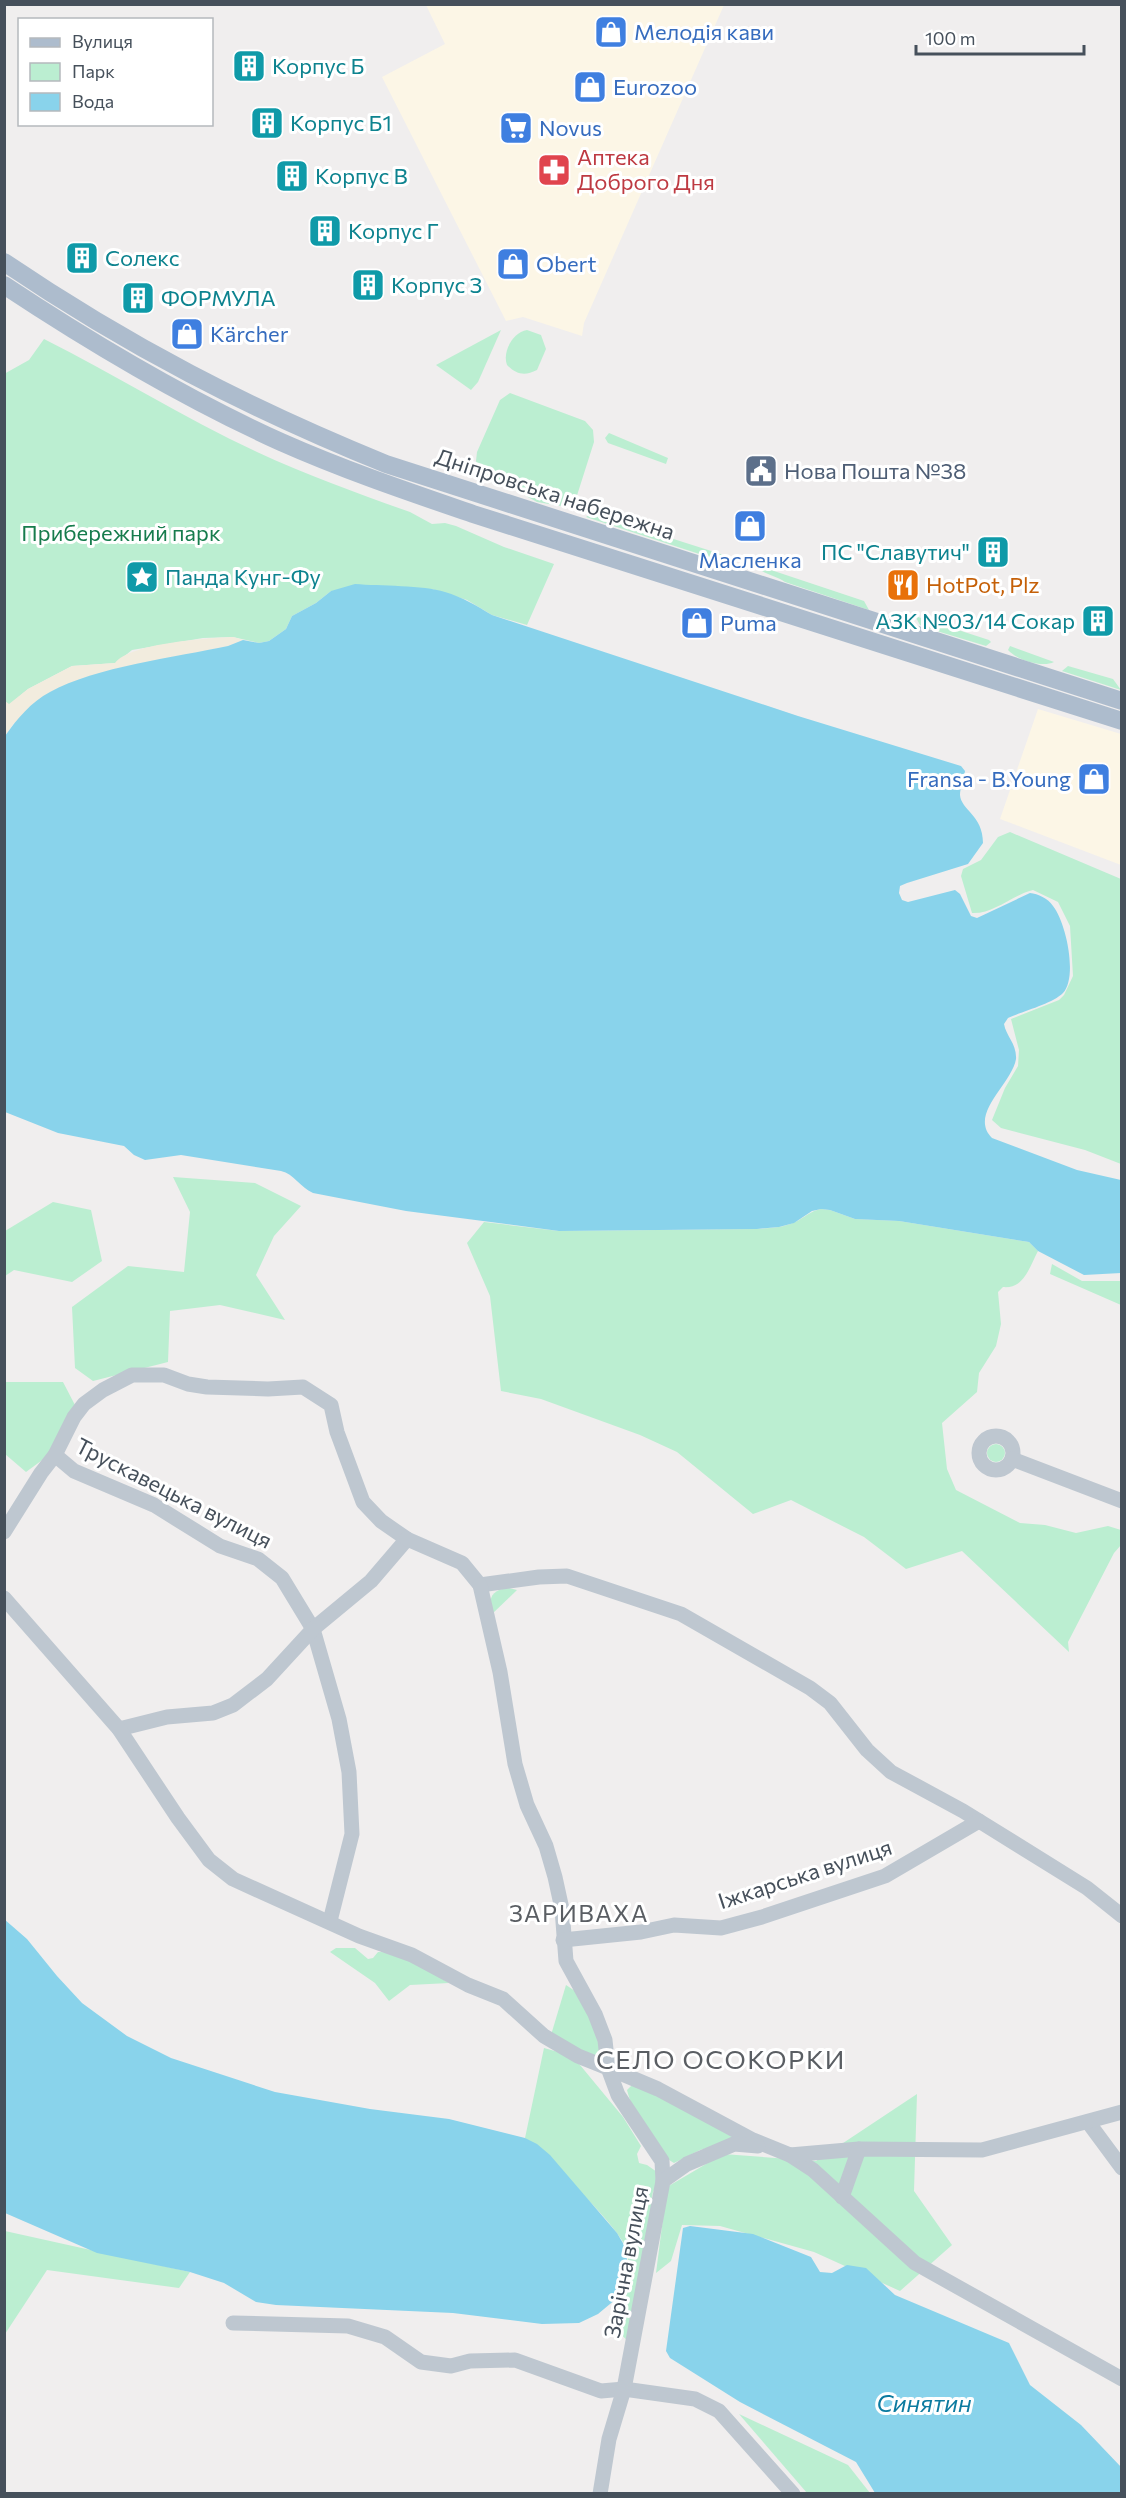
<svg xmlns="http://www.w3.org/2000/svg" width="1126" height="2498" viewBox="0 0 1126 2498" font-family="Commissioner,sans-serif">
<style>
.commercial{fill:#fcf6e6}
.green{fill:#bbeed1}
.sand{fill:#f2ecde}
.water{fill:#89d3eb}
.lines{fill:none;stroke-linecap:round;stroke-linejoin:round}
.minor{stroke:#bec7d0;stroke-width:15}
.major{stroke:#adbccd;stroke-width:18}
.labels{text-anchor:middle;stroke-width:6;stroke-linejoin:round;paint-order:stroke}
.shop-label{font-size:22px;fill:#366cbe;stroke:#fff;text-anchor:start}
.culture-label{font-size:22px;fill:#0d838f;stroke:#fff;text-anchor:start}
.health-label{font-size:22px;fill:#be3a42;stroke:#fff;text-anchor:start}
.service-label{font-size:22px;fill:#4e5e75;stroke:#fff;text-anchor:start}
.street-label{font-size:22px;fill:#46505b;stroke:#fff}
.park-label{font-size:22px;fill:#177c4d;stroke:#fff}
.food-label{font-size:22px;fill:#c56008;stroke:#fff;text-anchor:start}
.neighbourhood-label{font-size:24px;letter-spacing:1.5px;fill:#5a5e63;stroke:#fff}
.water-label{font-size:24px;font-style:italic;fill:#0c7ba0;stroke:#fff}
.quarter-label{font-size:26px;letter-spacing:1.5px;fill:#5a5e63;stroke:#fff}
</style>
<rect width="100%" height="100%" fill="#f0eeee"/>
<g class="commercial">
<polygon points="426,5 724,5 584,323 582,336 523,317 506,321 382,77 445,44"/>
<polygon points="1038,709 1121,734 1121,865 1000,819"/>
</g>
<g class="green">
<polygon points="501,330 478,382 471,390 436,365"/>
<path d="M 527,330 L 541,335 L 546,349 L 537,370 C 525,376 517,375 507,365 C 502,352 513,332 527,330 Z"/>
<path d="M 44,339 C 116,375 184,418 257,452 C 307,475 359,494 410,512 L 432,524 L 445,523 L 456,526 L 504,547 L 554,564 L 527,625 L 492,615 L 467,600 L 432,589 L 331,591 L 316,603 L 292,616 L 286,629 L 269,641 L 259,643 L 233,637 L 203,638 L 132,650 L 116,663 L 72,666 L 28,689 L 9,705 L 4,701 L 4,374 L 29,360 Z"/>
<polygon points="510,393 585,421 593,430 594,442 573,508 537,502 510,487 480,475 476,461 477,452 500,400"/>
<polygon points="609,433 668,458 666,464 608,443 605,438"/>
<polygon points="592,513 730,557 739,567 586,517"/>
<path d="M 756,565 L 864,601 L 869,610 L 785,582 C 776,575 762,575 756,565 Z"/>
<polygon points="915,616 989,640 991,642 986,646 927,628 920,625"/>
<path d="M 1010,646 L 1054,662 C 1042,668 1017,660 1008,650 Z"/>
<polygon points="1068,666 1113,679 1121,690 1062,671"/>
<path d="M 1010,832 L 1121,879 L 1121,1164 L 1085,1150 L 1001,1128 L 992,1120 L 1005,1088 L 1018,1066 L 1019,1050 L 1011,1019 L 1059,1000 L 1064,995 L 1073,976 L 1070,926 L 1058,902 L 1033,890 C 1012,895 994,914 972,913 L 961,876 L 963,869 L 981,860 L 998,837 Z"/>
<polygon points="173,1177 255,1183 301,1206 274,1236 256,1275 285,1320 220,1305 170,1311 168,1362 93,1381 75,1368 72,1307 128,1266 184,1272 190,1212"/>
<polygon points="53,1202 91,1210 102,1261 72,1282 14,1270 5,1276 5,1231"/>
<path d="M 821,1209 L 830,1210 L 855,1219 L 899,1221 L 1029,1242 L 1038,1251 C 1029,1268 1024,1289 1003,1287 L 998,1292 L 1001,1324 L 996,1346 L 979,1373 L 977,1392 L 942,1423 L 947,1469 L 956,1490 L 1020,1523 L 1045,1525 L 1076,1533 L 1108,1526 L 1121,1530 L 1121,1545 L 1114,1553 L 1068,1642 L 1069,1652 L 962,1551 L 906,1569 L 864,1537 L 791,1500 L 753,1514 L 677,1452 L 640,1435 L 541,1399 L 501,1391 L 490,1296 L 467,1243 L 484,1222 L 559,1231 L 757,1229 C 769,1228 783,1228 795,1222 C 804,1218 810,1211 821,1209 Z"/>
<polygon points="1052,1264 1082,1281 1121,1281 1121,1305 1050,1274"/>
<polygon points="4,1382 63,1382 76,1407 45,1458 26,1472 5,1454"/>
<circle cx="996" cy="1453" r="9"/>
<path d="M 509,1588 L 517,1590 L 491,1615 C 488,1599 491,1589 509,1588 Z"/>
<path d="M 336,1948 L 355,1948 L 368,1959 L 373,1958 L 378,1952 C 403,1951 428,1971 449,1983 L 410,1985 L 389,2001 L 375,1983 L 330,1952 Z"/>
<polygon points="566,1985 578,1993 600,2039 601,2060 551,2035"/>
<path d="M 544,2048 L 569,2055 L 580,2065 L 623,2117 L 641,2146 L 637,2154 L 639,2163 L 647,2165 L 657,2172 L 658,2184 L 653,2192 L 651,2202 L 656,2205 L 630,2343 L 608,2322 C 616,2300 632,2275 627,2251 C 623,2229 545,2157 525,2138 Z"/>
<path d="M 633,2084 L 649,2090 L 738,2140 L 700,2150 L 674,2163 C 655,2153 632,2112 627,2090 Z"/>
<polygon points="917,2094 914,2191 952,2245 900,2291 814,2252 720,2226 682,2225 671,2261 656,2273 667,2187 723,2154 816,2161"/>
<polygon points="5,2231 190,2272 179,2288 47,2270 5,2334"/>
<polygon points="739,2414 848,2465 870,2493 807,2493"/>
</g>
<path class="sand" d="M 233,637 L 243,640 L 228,646 L 123,668 L 14,723 L 5,736 L 5,701 L 9,704 L 28,689 L 72,666 L 115,663 C 130,643 208,638 233,637 Z"/>
<g class="water">
<path d="M 355,584 C 380,586 423,585 445,592 C 462,597 477,606 492,615 L 798,716 L 961,766 L 965,771 C 964,779 960,788 960,795 C 961,810 983,815 983,843 L 968,864 L 907,883 L 900,886 L 899,893 L 902,900 L 908,902 L 955,890 L 960,894 L 971,916 L 977,918 L 1030,893 C 1038,894 1048,898 1053,906 C 1066,922 1078,977 1063,993 C 1052,1004 1023,1011 1008,1018 L 1004,1024 C 1006,1036 1017,1044 1016,1059 C 1012,1084 968,1114 992,1138 L 1077,1170 L 1121,1180 L 1121,1273 L 1084,1275 L 1038,1251 L 1029,1242 L 899,1221 L 855,1219 L 830,1210 L 821,1209 L 812,1211 L 794,1223 L 779,1227 L 757,1229 L 559,1231 L 406,1211 L 313,1193 C 300,1187 294,1174 281,1171 L 181,1155 L 145,1160 L 134,1155 L 124,1146 L 58,1133 L 5,1112 L 5,736 C 17,719 31,702 50,692 C 95,667 177,657 228,646 L 243,640 L 259,643 L 269,641 L 286,629 L 292,616 L 316,603 L 331,591 Z"/>
<polygon points="4,1919 27,1939 57,1976 82,2003 127,2036 171,2058 275,2092 370,2109 449,2119 525,2138 537,2144 550,2155 617,2233 627,2250 627,2276 616,2299 598,2314 579,2323 542,2324 453,2313 276,2305 256,2302 224,2283 190,2272 97,2253 5,2213"/>
<polygon points="690,2226 753,2234 811,2257 820,2272 832,2273 847,2265 866,2268 895,2295 1009,2343 1030,2385 1081,2425 1121,2467 1121,2493 875,2493 856,2462 740,2402 670,2358 666,2351 683,2228"/>
</g>
<g class="lines">
<g class="minor">
<circle cx="996" cy="1453" r="17"/>
<polyline points="55,1455 74,1471 154,1505 220,1546 258,1559 282,1578 313,1629 339,1719 349,1772 352,1834 330,1921"/>
<polyline points="1012,1459 1122,1501"/>
<polyline points="4,1532 41,1473 55,1455 74,1417 84,1404 103,1390 132,1375 164,1375 188,1384 207,1387 268,1389 303,1387 331,1405 337,1432 363,1502 381,1521 407,1539 371,1581 313,1629 267,1679 233,1705 213,1713 167,1717 119,1729"/>
<polyline points="407,1539 462,1563 480,1585 539,1577 567,1576 681,1614 810,1688 830,1703 867,1750 891,1772 963,1811 1087,1888 1122,1916"/>
<polyline points="480,1585 500,1672 515,1764 527,1805 546,1846 555,1877 562,1909 566,1961 595,2014 605,2040 608,2068 658,2089 753,2140 790,2155 813,2170 915,2263 1122,2379"/>
<polyline points="4,1598 119,1729 178,1818 209,1860 233,1879 359,1936 412,1955 468,1985 503,1999 544,2036 578,2056 608,2068 618,2095 662,2161 663,2181"/>
<polyline points="563,1940 641,1932 674,1925 721,1928 762,1917 885,1876 979,1821"/>
<polyline points="1088,2122 1122,2168"/>
<polyline points="790,2155 859,2149 982,2150 1122,2112"/>
<polyline points="842,2197 859,2149"/>
<polyline points="233,2323 348,2326 385,2337 421,2362 451,2366 470,2361 515,2360 601,2391 624,2389 695,2399 719,2411 793,2494"/>
<polyline points="600,2494 609,2439 624,2389 663,2181 687,2164 734,2144 758,2146"/>
</g>
<g class="major">
<path d="M 4,262 C 128,346 248,408 386,464 L 1122,701"/>
<path d="M 4,285 C 93,344 184,398 281,442 C 344,470 409,492 473,514 L 1122,721"/>
</g>
</g>
<defs>
<g id="shop-square" transform="scale(1.725)"><rect x="-9" y="-9" width="18" height="18" rx="4" fill="#3f7fe0" stroke="#fff"/><path d="M-5-2.5h2.3a2.7 3.5 0 0 1 5.4 0H5L5.5 6h-11ZM-1.5-2.5h3a1.5 2.3 0 0 0-3 0Z" fill="#fff"/></g>
<g id="building-square" transform="scale(1.725)"><rect x="-9" y="-9" width="18" height="18" rx="4" fill="#0f9aa8" stroke="#fff"/><path d="M-4-6H4V6H1V3H-1V6H-4ZM-2.5-4.3h1.7v1.8h-1.7ZM.8-4.3h1.7v1.8H.8ZM-2.5-1h1.7V.8h-1.7ZM.8-1h1.7V.8H.8Z" fill="#fff"/></g>
<g id="supermarket-square" transform="scale(1.725)"><rect x="-9" y="-9" width="18" height="18" rx="4" fill="#3f7fe0" stroke="#fff"/><path d="M-6-5.5h2.5l.6 2H6L4.5 2H-2.5L-4.4-4H-6ZM-1.5 3.2a1.3 1.3 0 1 0 .1 0ZM3 3.2a1.3 1.3 0 1 0 .1 0Z" fill="#fff"/></g>
<g id="pharmacy-square" transform="scale(1.725)"><rect x="-9" y="-9" width="18" height="18" rx="4" fill="#e0444e" stroke="#fff"/><path d="M-2-6h4v4h4v4h-4v4h-4v-4h-4v-4h4Z" fill="#fff"/></g>
<g id="civic-square" transform="scale(1.725)"><rect x="-9" y="-9" width="18" height="18" rx="4" fill="#5c6f8a" stroke="#fff"/><path d="M-.6-6.5H3V-4.5H.6V-3L4-1V1h2V6H-6V1h2V-1L-.6-3ZM-1.2 2.5V6h2.4V2.5Z" fill="#fff"/></g>
<g id="sight-square" transform="scale(1.725)"><rect x="-9" y="-9" width="18" height="18" rx="4" fill="#0f9aa8" stroke="#fff"/><path d="M0-6L1.8-2.2L6-1.7L2.9 1.2L3.7 5.4L0 3.3L-3.7 5.4L-2.9 1.2L-6-1.7L-1.8-2.2Z" fill="#fff"/></g>
<g id="restaurant-square" transform="scale(1.725)"><rect x="-9" y="-9" width="18" height="18" rx="4" fill="#e8710a" stroke="#fff"/><path d="M-5-6h1v4h1v-4h1v4h1v-4h1v5L-1.5 .5V6h-2V.5L-5-1ZM5-6V6H3V1.5H1.5Q1.5-4 5-6Z" fill="#fff"/></g>
</defs>
<g fill-rule="evenodd">
<use href="#shop-square" x="611" y="32"/>
<use href="#building-square" x="249" y="66"/>
<use href="#shop-square" x="590" y="87"/>
<use href="#building-square" x="267" y="123"/>
<use href="#supermarket-square" x="516" y="128"/>
<use href="#pharmacy-square" x="554" y="170"/>
<use href="#building-square" x="292" y="176"/>
<use href="#building-square" x="325" y="231"/>
<use href="#building-square" x="82" y="258"/>
<use href="#shop-square" x="513" y="264"/>
<use href="#building-square" x="368" y="285"/>
<use href="#building-square" x="138" y="298"/>
<use href="#shop-square" x="187" y="334"/>
<use href="#civic-square" x="761" y="471"/>
<use href="#shop-square" x="750" y="526"/>
<use href="#building-square" x="993" y="552"/>
<use href="#sight-square" x="142" y="577"/>
<use href="#restaurant-square" x="903" y="585"/>
<use href="#building-square" x="1098" y="621"/>
<use href="#shop-square" x="697" y="623"/>
<use href="#shop-square" x="1094" y="779"/>
</g>
<g class="labels">
<g class="shop-label">
<text x="634" y="40">Мелодія кави</text>
<text x="613" y="95">Eurozoo</text>
<text x="539" y="136">Novus</text>
<text x="536" y="272">Obert</text>
<text x="210" y="342">Kärcher</text>
<text x="750" y="568" text-anchor="middle">Масленка</text>
<text x="720" y="631">Puma</text>
<text x="1071" y="787" text-anchor="end">Fransa - B.Young</text>
</g>
<g class="culture-label">
<text x="272" y="74">Корпус Б</text>
<text x="290" y="131">Корпус Б1</text>
<text x="315" y="184">Корпус В</text>
<text x="348" y="239">Корпус Г</text>
<text x="105" y="266">Солекс</text>
<text x="391" y="293">Корпус З</text>
<text x="161" y="306">ФОРМУЛА</text>
<text x="970" y="560" text-anchor="end">ПС "Славутич"</text>
<text x="165" y="585">Панда Кунг-Фу</text>
<text x="1075" y="629" text-anchor="end">АЗК №03/14 Сокар</text>
</g>
<g class="health-label">
<text x="577" y="165">Аптека<tspan x="577" dy="25">Доброго Дня</tspan></text>
</g>
<g class="service-label">
<text x="784" y="479">Нова Пошта №38</text>
</g>
<g class="street-label">
<text transform="translate(555 494) rotate(18)" y="8">Дніпровська набережна</text>
<text transform="translate(174 1493) rotate(27)" y="8">Трускавецька вулиця</text>
<text transform="translate(805 1874) rotate(-18)" y="8">Іжкарська вулиця</text>
<text transform="translate(626 2262) rotate(-79)" y="8">Зарічна вулиця</text>
</g>
<g class="park-label">
<text x="121" y="541">Прибережний парк</text>
</g>
<g class="food-label">
<text x="926" y="593">HotPot, Plz</text>
</g>
<g class="neighbourhood-label">
<text x="579" y="1922">ЗАРИВАХА</text>
</g>
<g class="water-label">
<text x="924" y="2412">Синятин</text>
</g>
<g class="quarter-label">
<text x="721" y="2069">СЕЛО ОСОКОРКИ</text>
</g>
</g>
<rect width="1126" height="2498" fill="none" stroke="#46505b" stroke-width="12"/>
<rect x="18" y="18" width="195" height="108" fill="#ffffff" stroke="#b5b9bd" stroke-width="1.5"/>
<rect x="30" y="38" width="30" height="9" fill="#adbccd" stroke="#b5b9bd" stroke-width="1.5"/>
<text x="72" y="48" font-size="18" fill="#46505b">Вулиця</text>
<rect x="30" y="63" width="30" height="18" fill="#bbeed1" stroke="#b5b9bd" stroke-width="1.5"/>
<text x="72" y="78" font-size="18" fill="#46505b">Парк</text>
<rect x="30" y="93" width="30" height="18" fill="#89d3eb" stroke="#b5b9bd" stroke-width="1.5"/>
<text x="72" y="108" font-size="18" fill="#46505b">Вода</text>
<path d="M916 45v9h168v-9" fill="none" stroke="#46505b" stroke-width="3"/>
<text x="925" y="45" font-size="18" fill="#46505b" stroke="#ffffff" stroke-width="4.5" paint-order="stroke">100 m</text>
</svg>
